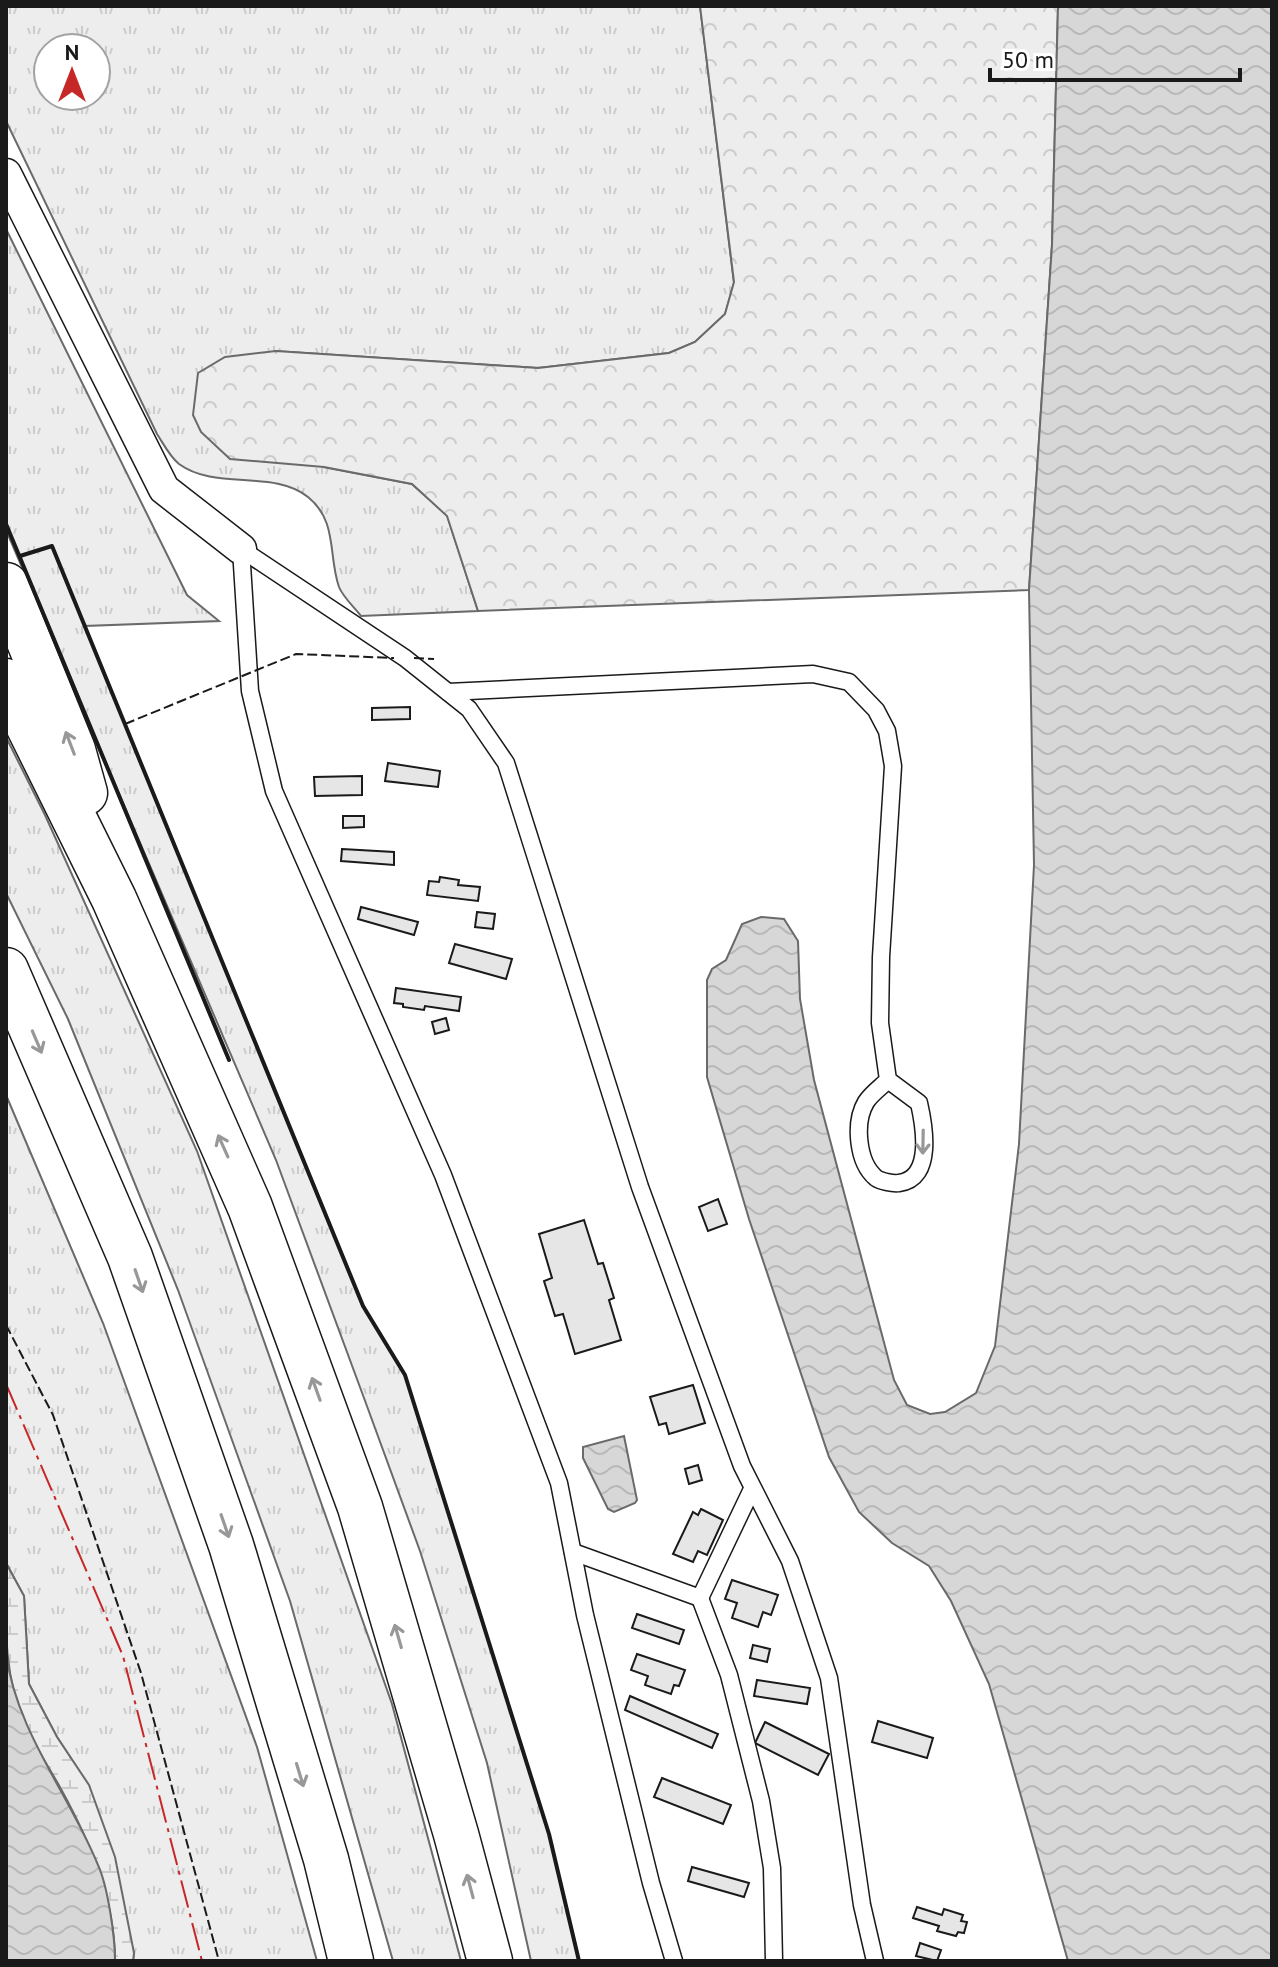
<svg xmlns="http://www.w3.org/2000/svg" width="1278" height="1967" viewBox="0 0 1278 1967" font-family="'PT Sans',sans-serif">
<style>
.grass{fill:url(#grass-tufts);stroke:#6a6a6a;stroke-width:2;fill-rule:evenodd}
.forest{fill:url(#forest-crowns);stroke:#6a6a6a;stroke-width:2}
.wetland{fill:url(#wetland-marsh);stroke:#6a6a6a;stroke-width:2}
.water{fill:url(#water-waves);stroke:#6a6a6a;stroke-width:2}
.building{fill:#e6e6e6;stroke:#1a1a1a;stroke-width:2}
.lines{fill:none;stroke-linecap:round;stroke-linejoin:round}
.service-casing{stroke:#1a1a1a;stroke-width:19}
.minor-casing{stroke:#1a1a1a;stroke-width:33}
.motorway-casing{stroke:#1a1a1a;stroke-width:47}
.service{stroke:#fff;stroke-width:16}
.minor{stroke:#fff;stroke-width:30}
.motorway{stroke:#fff;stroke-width:44}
.fence{stroke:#1a1a1a;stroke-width:2;stroke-dasharray:10 4;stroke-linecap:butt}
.wall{stroke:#1a1a1a;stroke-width:4}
.power{stroke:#c62828;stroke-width:2;stroke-dasharray:28 6 4 6;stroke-linecap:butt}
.oneway{stroke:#989898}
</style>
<defs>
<pattern id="grass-tufts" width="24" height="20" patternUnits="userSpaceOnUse" patternTransform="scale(2)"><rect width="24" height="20" fill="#ededed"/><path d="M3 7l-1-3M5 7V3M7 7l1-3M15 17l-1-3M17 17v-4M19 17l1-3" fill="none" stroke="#cbcbcb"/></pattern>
<pattern id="forest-crowns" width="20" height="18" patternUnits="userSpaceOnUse" patternTransform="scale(2)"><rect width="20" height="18" fill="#ededed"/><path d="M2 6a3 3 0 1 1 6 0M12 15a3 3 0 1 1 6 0" fill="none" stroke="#cbcbcb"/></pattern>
<pattern id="wetland-marsh" width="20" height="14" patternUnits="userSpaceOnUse" patternTransform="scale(2)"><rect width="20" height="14" fill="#ededed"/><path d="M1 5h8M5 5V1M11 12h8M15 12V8" fill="none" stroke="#cbcbcb"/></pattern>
<pattern id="water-waves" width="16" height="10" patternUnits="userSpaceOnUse" patternTransform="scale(2)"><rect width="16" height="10" fill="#d7d7d7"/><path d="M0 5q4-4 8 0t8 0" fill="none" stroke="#b8b8b8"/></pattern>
</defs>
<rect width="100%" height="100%" fill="#fff"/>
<g class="grass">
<path d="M 6,6 L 700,6 L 734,283 L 725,314 L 695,342 L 669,353 L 538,368 L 276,351 L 324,467 L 412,484 L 447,515 L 478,611 L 361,616 C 354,607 343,597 339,587 C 328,556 338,521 308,497 C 273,469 216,491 179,464 C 170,457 163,443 157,434 L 6,121 ZM 48,48 L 96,48 L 96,96 L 48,96 Z"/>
<polygon points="6,229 187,595 219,621 85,626 363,1306 405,1375 549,1834 579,1961 531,1961 487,1763 420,1551 364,1398 276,1160 6,530"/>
<polygon points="6,737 45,815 197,1151 392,1704 461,1961 393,1961 290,1601 178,1290 68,1019 6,893"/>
<polygon points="6,1095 103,1323 257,1747 317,1961 133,1961 134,1953 89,1786 57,1737 29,1684 24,1596 6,1563"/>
</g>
<polygon class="forest" points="700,6 1058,6 1052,245 1029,590 478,611 447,516 412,484 324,467 230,459 201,432 193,415 198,373 225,357 276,351 538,368 669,353 695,342 725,314 734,282"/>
<path class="wetland" d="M 6,1563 L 24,1596 L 29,1684 L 57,1737 L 89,1785 L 115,1857 L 134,1953 L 133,1961 L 115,1961 C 115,1899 90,1842 61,1789 C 49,1767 35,1747 25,1725 C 2,1673 6,1618 6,1563 Z"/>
<g class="water">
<polygon points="1058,6 1272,6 1272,1961 1068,1961 989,1684 951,1601 929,1566 892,1543 859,1512 829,1457 749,1219 707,1077 707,980 712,969 726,960 742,924 761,917 784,919 798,941 800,999 814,1080 894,1380 907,1405 930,1414 945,1412 976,1393 995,1346 1019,1144 1034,865 1029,590 1052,245"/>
<polygon points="624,1436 637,1500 635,1503 614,1512 608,1509 583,1458 583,1447"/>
<path d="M 6,1653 C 16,1731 69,1794 98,1865 C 108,1887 115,1937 115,1961 L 6,1961 Z"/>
</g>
<g class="building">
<polygon points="410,707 410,719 372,720 372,708"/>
<polygon points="388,763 440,771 438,787 385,781"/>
<polygon points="362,776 362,795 315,796 314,777"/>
<polygon points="343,816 364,816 364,827 343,828"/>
<polygon points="342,849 394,852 394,865 341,861"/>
<polygon points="440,877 459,880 458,885 480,887 478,901 427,895 429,881 439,882"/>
<polygon points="361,907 418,922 414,935 358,919"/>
<polygon points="477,912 495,914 493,929 475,927"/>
<polygon points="455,944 512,959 506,979 449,963"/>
<polygon points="396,988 461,997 459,1011 425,1006 424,1010 403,1007 403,1004 394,1003"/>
<polygon points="446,1018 449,1030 435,1034 432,1022"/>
<polygon points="718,1199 727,1224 708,1231 699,1207"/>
<polygon points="584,1220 598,1264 603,1263 614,1298 609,1300 621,1340 575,1354 563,1314 555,1316 544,1281 552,1278 539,1234"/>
<polygon points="693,1385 705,1423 669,1434 666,1423 659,1425 650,1397"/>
<polygon points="698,1465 702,1480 689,1484 685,1469"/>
<polygon points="701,1509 723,1520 707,1555 698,1551 693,1562 673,1554 693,1512 698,1515"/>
<polygon points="732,1580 778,1595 771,1615 763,1612 758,1627 732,1618 737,1603 725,1599"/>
<polygon points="637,1614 684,1630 679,1644 632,1628"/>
<polygon points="753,1645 770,1649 767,1662 750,1658"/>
<polygon points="637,1654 685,1670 679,1686 674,1685 671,1694 645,1685 648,1676 631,1670"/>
<polygon points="757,1680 810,1688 807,1704 754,1696"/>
<polygon points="630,1696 718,1734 712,1748 625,1710"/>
<polygon points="878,1721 933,1738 927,1758 872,1742"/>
<polygon points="765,1722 829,1754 818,1775 755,1743"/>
<polygon points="662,1778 731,1805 723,1824 654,1797"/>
<polygon points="692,1867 749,1883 744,1897 688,1881"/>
<polygon points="917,1907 942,1915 944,1909 963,1915 961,1921 967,1922 964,1933 958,1932 956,1936 937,1931 939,1926 913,1918"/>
<polygon points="920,1943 941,1950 937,1961 916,1956"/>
</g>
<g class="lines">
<g class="service-casing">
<g id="service">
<polyline points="241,549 405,658 469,709 506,763 640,1187 742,1466 790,1561 829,1678 862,1905 875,1961"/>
<polyline points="241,549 250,691 274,791 443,1175 559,1483 585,1615 651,1883 674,1961"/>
<path d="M 448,692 L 813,674 L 849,682 L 876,710 L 887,731 L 893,766 L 881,957 L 880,1023 L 888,1080 L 919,1103 C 924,1125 934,1179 899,1183 C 893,1184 880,1181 876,1178 C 857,1162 854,1122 866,1102 C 871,1094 881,1087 888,1080"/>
<polyline points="573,1552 700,1598 752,1489"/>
<polyline points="700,1598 729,1675 761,1801 772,1868 774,1961"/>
</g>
</g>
<g class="minor-casing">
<polyline id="minor" points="6,174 164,489 241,549"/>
</g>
<g class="motorway-casing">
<g id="motorway">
<polyline points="6,585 73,750 85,793"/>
<polyline points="6,681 114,899 250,1207 360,1507 456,1834 490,1961"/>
<polyline points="6,970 130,1257 231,1545 326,1859 351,1961"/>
</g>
</g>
<use href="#service" class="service"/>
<use href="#minor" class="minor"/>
<use href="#motorway" class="motorway"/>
<g class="fence">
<polyline points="414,658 434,659"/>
<polyline points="125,724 296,654 394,658"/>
<polyline points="6,1325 53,1415 141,1673 219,1961"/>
</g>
<g class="wall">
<polyline points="6,524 229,1060"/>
<polyline points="20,556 52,546 363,1306 405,1375 549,1834 579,1961"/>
</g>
<polyline class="power" points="6,1384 123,1656 202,1961"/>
</g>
<defs><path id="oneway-shaft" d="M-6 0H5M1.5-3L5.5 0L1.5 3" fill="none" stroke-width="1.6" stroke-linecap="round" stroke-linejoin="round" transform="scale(2)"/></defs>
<g class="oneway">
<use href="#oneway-shaft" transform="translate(70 743) rotate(-111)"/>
<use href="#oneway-shaft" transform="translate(37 1042) rotate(67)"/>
<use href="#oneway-shaft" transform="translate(923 1142) rotate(91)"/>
<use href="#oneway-shaft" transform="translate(223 1146) rotate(-114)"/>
<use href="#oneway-shaft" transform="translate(139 1281) rotate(71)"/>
<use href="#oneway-shaft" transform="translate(316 1389) rotate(-110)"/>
<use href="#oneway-shaft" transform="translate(225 1526) rotate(71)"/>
<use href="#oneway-shaft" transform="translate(398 1636) rotate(-106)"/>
<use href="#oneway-shaft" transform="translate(300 1775) rotate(73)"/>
<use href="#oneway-shaft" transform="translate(470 1886) rotate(-105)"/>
</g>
<rect width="1278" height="1967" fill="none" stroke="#1a1a1a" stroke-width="16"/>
<g transform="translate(72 72)"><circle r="38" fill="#ffffff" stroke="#a3a3a3" stroke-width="2"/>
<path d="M0-6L14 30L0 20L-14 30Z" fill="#c62828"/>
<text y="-12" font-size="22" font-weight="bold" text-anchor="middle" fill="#1a1a1a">N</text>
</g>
<path d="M990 68v12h250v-12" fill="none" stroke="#1a1a1a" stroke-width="4"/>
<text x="1002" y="68" font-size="24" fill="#1a1a1a" stroke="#ffffff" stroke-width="6" paint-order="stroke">50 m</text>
</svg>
